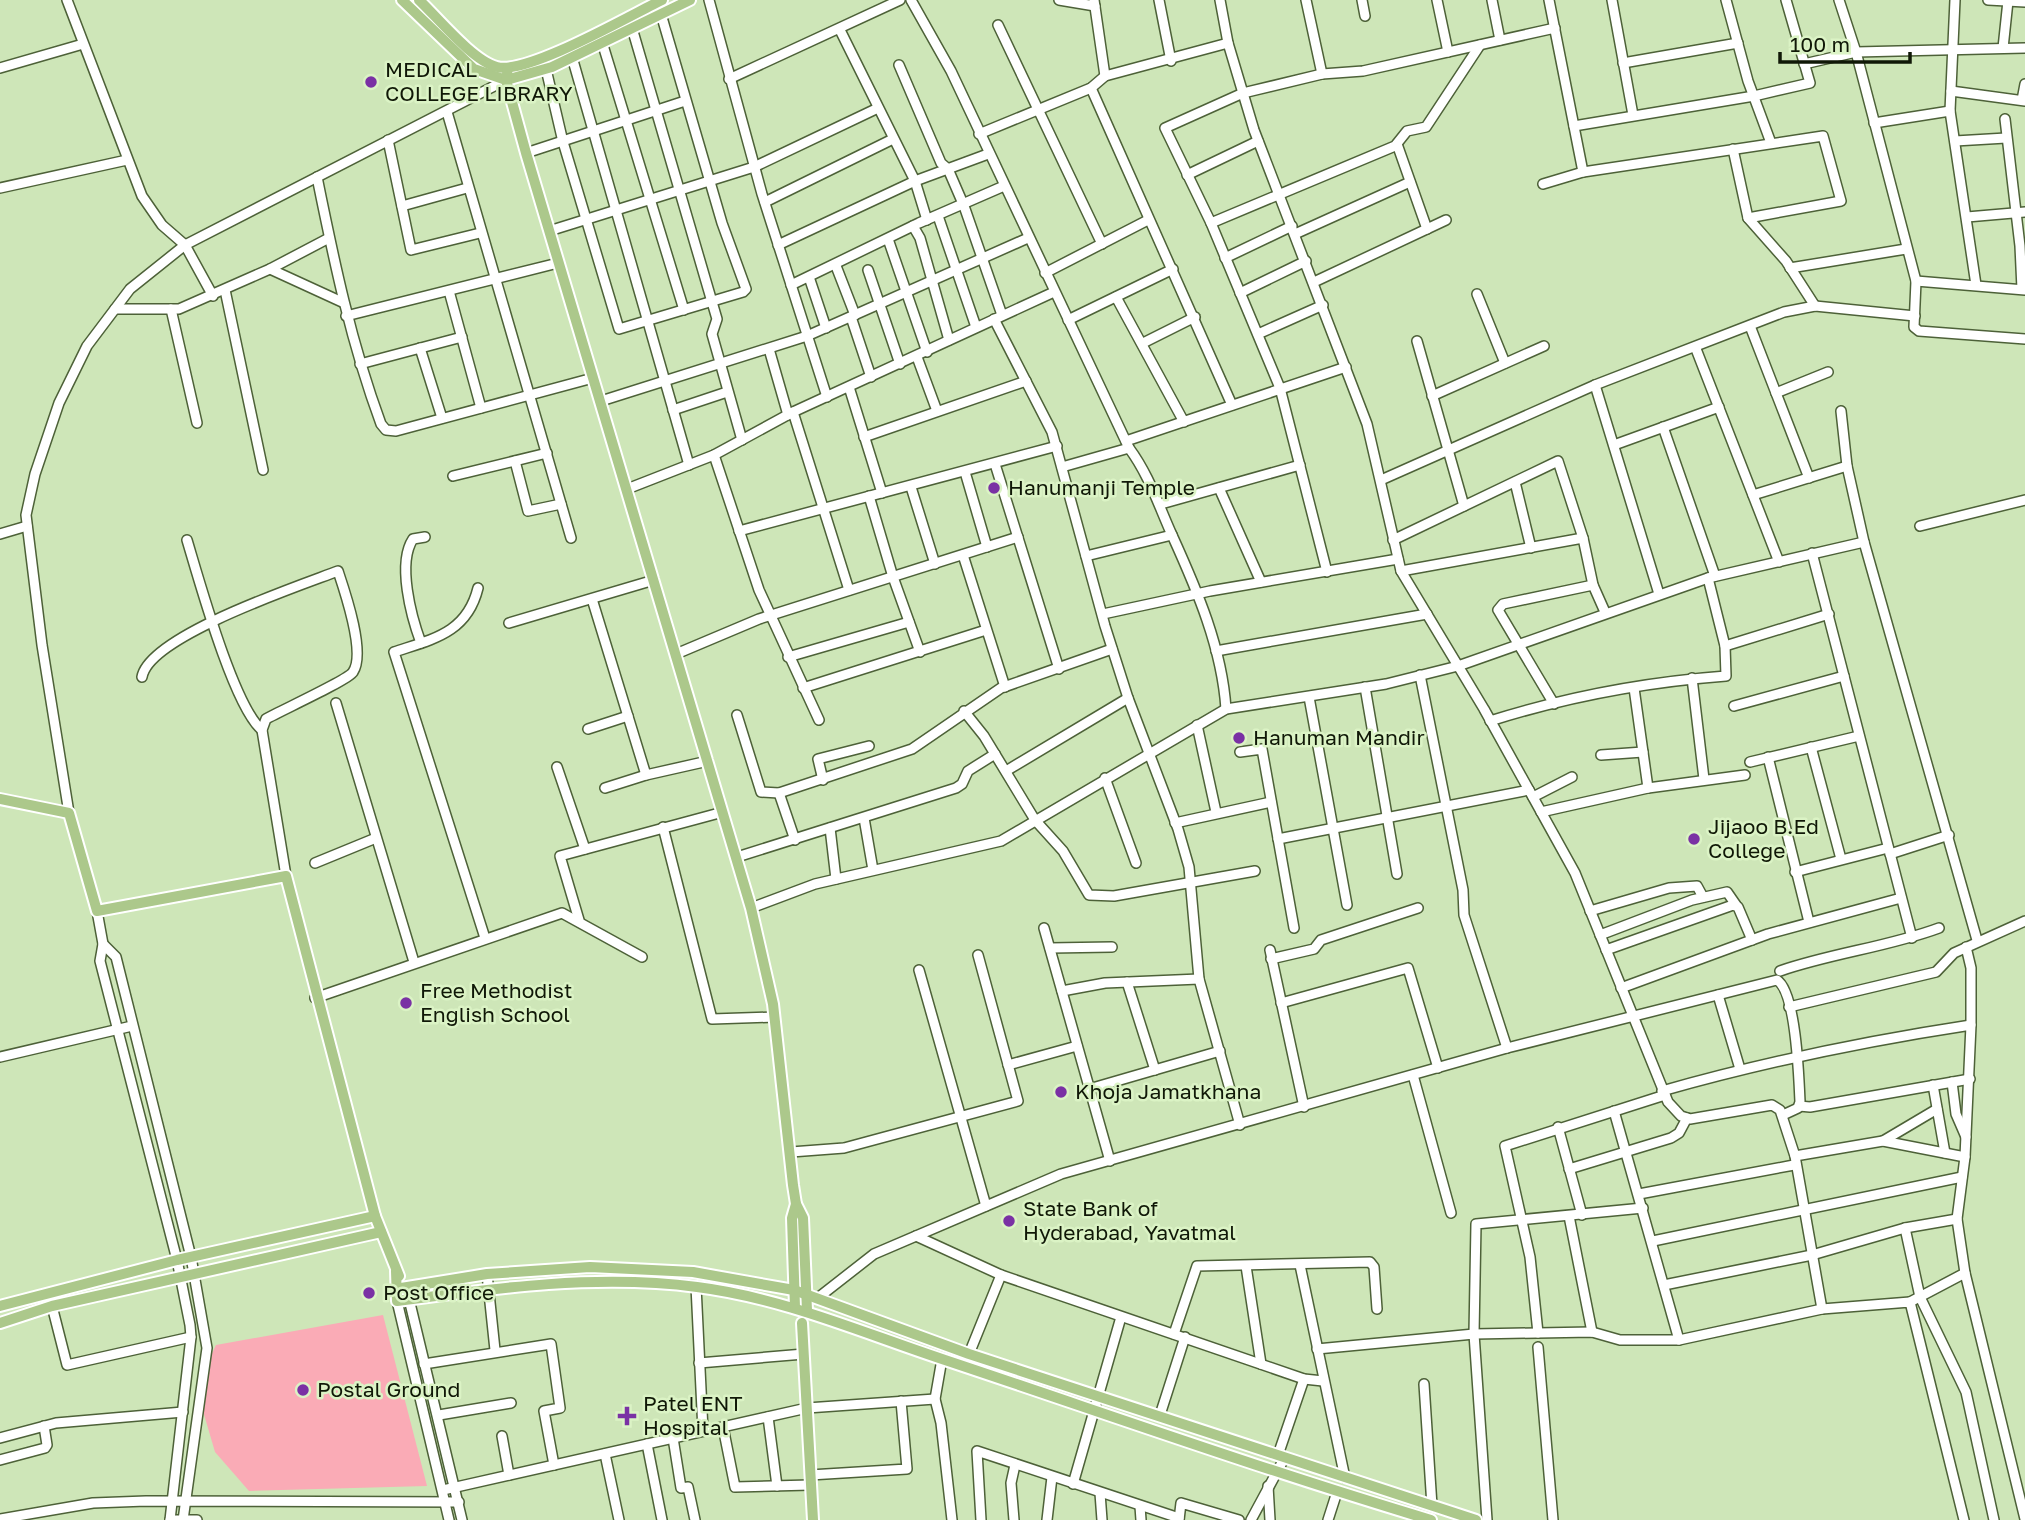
<svg xmlns="http://www.w3.org/2000/svg" width="2025" height="1520" viewBox="0 0 2025 1520" font-family="'Golos Text',sans-serif">
<style>
.grass{fill:#faabb6}
.lines{fill:none;stroke-linecap:round;stroke-linejoin:round}
.minor-casing{stroke:#4d6138;stroke-width:12}
.major-casing{stroke:#fff;stroke-width:14}
.minor{stroke:#fff;stroke-width:9}
.major{stroke:#acc88b;stroke-width:10}
.poi-dot{fill:#7a31a4;stroke:#dbf3c5;stroke-width:2.5}
.labels{text-anchor:middle;stroke-width:5;stroke-linejoin:round;paint-order:stroke}
.poi-label{font-size:21px;fill:#101807;stroke:#dbf3c5;text-anchor:start}
</style>
<rect width="100%" height="100%" fill="#cee6b8"/>
<polygon class="grass" points="383,1315 427,1486 249,1491 215,1452 203,1411 204,1370 216,1345"/>
<g class="lines">
<g class="minor-casing">
<g id="minor">
<polyline points="67,0 142,196 162,225 185,245 213,296"/>
<polyline points="709,0 762,194 827,397"/>
<path d="M 911,0 L 951,71 L 1129,448 C 1149,475 1158,504 1172,535 C 1197,590 1222,648 1226,709"/>
<polyline points="1059,0 1095,6"/>
<polyline points="1094,0 1105,76"/>
<polyline points="1159,0 1171,61"/>
<polyline points="1220,0 1228,43 1254,130 1367,424 1401,571 1484,709 1575,873 1668,1102 1681,1116 1690,1119 1772,1105 1780,1110 1795,1156 1822,1309"/>
<polyline points="1306,0 1322,74"/>
<polyline points="1362,0 1365,16"/>
<polyline points="1437,0 1448,52"/>
<polyline points="1492,0 1500,40"/>
<polyline points="1549,0 1583,172"/>
<polyline points="1612,0 1633,115"/>
<polyline points="1726,0 1748,81 1771,143"/>
<polyline points="1839,0 1856,52 1916,281 1914,327 1919,331 2025,339"/>
<polyline points="1955,0 1950,111 1976,285"/>
<polyline points="1988,0 2025,2"/>
<polyline points="998,25 1102,244"/>
<polyline points="632,28 717,319 712,334 742,440"/>
<polyline points="840,30 915,181 927,220"/>
<polyline points="602,42 684,310"/>
<polyline points="2003,48 2008,1"/>
<polyline points="572,57 689,465"/>
<polyline points="1623,63 1738,43"/>
<polyline points="1804,64 1856,52 2025,48"/>
<polyline points="899,65 941,163 948,169 964,206 1002,315"/>
<polyline points="0,68 83,44"/>
<polyline points="546,69 563,142 619,329 743,292 746,289 722,223 661,14"/>
<polyline points="729,79 900,0"/>
<polyline points="1091,88 1232,405"/>
<polyline points="1951,91 2025,101"/>
<polyline points="2022,100 2025,84"/>
<polyline points="447,112 571,538"/>
<polyline points="2005,119 2020,246 2022,289"/>
<polyline points="1874,123 1950,111"/>
<polyline points="1574,126 1754,96 1810,83 1786,0"/>
<polyline points="979,134 1091,88 1105,76 1228,43"/>
<polyline points="388,140 411,250 480,233"/>
<polyline points="1955,141 2006,138"/>
<polyline points="1397,144 1427,229"/>
<polyline points="1733,149 1748,218 1786,261 1815,306"/>
<polyline points="526,153 685,101"/>
<polyline points="1187,175 1258,141"/>
<path d="M 317,177 C 334,261 351,343 381,424 L 386,430 L 396,431 L 593,378"/>
<polyline points="1543,184 1583,172 1823,136 1841,201 1748,218"/>
<polyline points="0,188 127,160"/>
<polyline points="765,202 893,139"/>
<polyline points="402,206 467,188"/>
<polyline points="938,216 976,327"/>
<polyline points="1967,217 2025,212"/>
<polyline points="1211,223 1395,146 1407,131 1426,127 1480,45"/>
<polyline points="913,226 920,238 949,340"/>
<polyline points="549,231 754,167 878,108"/>
<polyline points="1295,234 1410,182"/>
<polyline points="888,239 927,352"/>
<polyline points="778,245 915,181 988,154"/>
<polyline points="1225,258 1292,226"/>
<polyline points="836,266 855,315"/>
<polyline points="1790,268 1906,249"/>
<polyline points="270,269 342,302"/>
<polyline points="868,270 900,364"/>
<polyline points="1045,273 1148,220"/>
<polyline points="809,277 826,328"/>
<polyline points="1916,281 2025,290"/>
<polyline points="1314,282 1446,220"/>
<polyline points="791,285 919,223 1004,186"/>
<polyline points="225,290 263,470"/>
<polyline points="449,291 481,408"/>
<polyline points="1240,293 1306,261"/>
<polyline points="1477,294 1505,363"/>
<polyline points="1116,297 1184,422"/>
<polyline points="115,309 179,309 270,269 329,238"/>
<polyline points="171,309 197,423"/>
<polyline points="346,316 558,263"/>
<polyline points="851,317 871,377"/>
<polyline points="994,319 1052,432 1105,626 1128,698 1178,829 1189,867 1199,979 1240,1125"/>
<polyline points="1068,320 1173,269"/>
<polyline points="1750,326 1809,478"/>
<polyline points="1258,334 1323,305"/>
<polyline points="1417,341 1464,506"/>
<polyline points="1143,343 1195,317"/>
<polyline points="420,348 442,418"/>
<polyline points="769,349 788,415"/>
<polyline points="1696,349 1779,562"/>
<polyline points="917,357 937,411"/>
<polyline points="360,364 462,337"/>
<polyline points="1595,385 1659,594"/>
<polyline points="849,387 882,493"/>
<polyline points="1776,393 1828,372"/>
<polyline points="1432,396 1544,346"/>
<polyline points="601,401 807,336 1028,238"/>
<polyline points="673,410 727,392"/>
<polyline points="1841,411 1847,466 1864,542 1977,940"/>
<polyline points="793,412 849,590"/>
<polyline points="1663,427 1715,576"/>
<polyline points="864,437 1026,381"/>
<polyline points="1126,441 1346,367"/>
<polyline points="1614,445 1719,407"/>
<polyline points="714,455 759,590 819,720"/>
<polyline points="515,461 528,511 561,504"/>
<polyline points="995,464 1059,669"/>
<polyline points="1062,467 1129,448"/>
<polyline points="965,472 987,547"/>
<polyline points="453,476 547,453"/>
<polyline points="1381,480 1595,385 1784,312 1815,306 1915,316"/>
<polyline points="1515,482 1531,548"/>
<polyline points="911,487 935,564"/>
<polyline points="1219,488 1261,582"/>
<polyline points="627,489 714,455 793,412 1054,292"/>
<polyline points="1753,495 1847,466"/>
<polyline points="869,496 893,577 920,652"/>
<polyline points="1161,504 1300,465"/>
<polyline points="1920,526 2025,500"/>
<polyline points="739,531 1057,446"/>
<polyline points="0,534 27,526"/>
<path d="M 187,540 C 199,580 234,707 262,730"/>
<polyline points="1393,540 1558,461 1583,538 1593,585 1605,612"/>
<polyline points="1812,553 1912,938"/>
<polyline points="963,555 1005,687"/>
<polyline points="1086,556 1172,535"/>
<polyline points="1401,571 1583,538"/>
<polyline points="1327,572 1280,388 1211,223 1165,128 1243,93 1322,74 1363,71 1555,28"/>
<path d="M 478,588 C 467,633 433,639 394,652 L 485,938"/>
<polyline points="592,599 646,775"/>
<polyline points="1103,614 1210,591 1398,559"/>
<polyline points="509,623 654,580"/>
<path d="M 421,643 C 411,616 397,563 413,539 L 425,537"/>
<polyline points="1725,646 1829,614"/>
<polyline points="1216,651 1427,614"/>
<polyline points="676,654 759,619 1018,537"/>
<polyline points="788,657 909,622"/>
<polyline points="1420,675 1463,890 1464,915 1507,1048"/>
<path d="M 142,677 C 149,636 299,586 338,571 C 345,592 366,653 353,672 C 348,680 280,711 266,719 L 262,730 L 286,876"/>
<polyline points="1692,678 1704,779"/>
<polyline points="1365,687 1397,874"/>
<polyline points="803,688 986,630"/>
<polyline points="1634,688 1648,788"/>
<polyline points="1309,697 1347,905"/>
<polyline points="336,703 414,962"/>
<polyline points="1554,704 1498,610 1503,604 1593,585"/>
<polyline points="1734,706 1844,676"/>
<polyline points="964,711 984,736 1035,820 1063,851 1089,895 1114,896 1255,871"/>
<polyline points="737,715 761,792 779,793 912,749 1001,688 1112,649"/>
<path d="M 1490,721 C 1566,697 1647,682 1726,676 L 1725,646 L 1708,578"/>
<polyline points="1197,725 1216,812"/>
<polyline points="588,729 628,716"/>
<polyline points="1811,747 1841,859"/>
<polyline points="1240,752 1262,749 1294,928"/>
<polyline points="1601,755 1643,752"/>
<polyline points="1768,757 1809,922"/>
<polyline points="1750,762 1859,736"/>
<polyline points="557,767 585,849"/>
<polyline points="1006,771 1128,698"/>
<polyline points="1105,778 1136,863"/>
<polyline points="823,780 818,759 869,746"/>
<polyline points="605,788 646,775 708,761"/>
<polyline points="779,793 795,840"/>
<polyline points="1533,797 1572,777"/>
<polyline points="1541,812 1648,788 1745,775"/>
<polyline points="69,813 42,645 26,515 35,474 59,403 87,346 130,289 185,245 506,80"/>
<polyline points="864,818 873,870"/>
<polyline points="1175,823 1271,802"/>
<polyline points="663,827 712,1019 775,1017"/>
<polyline points="830,828 836,879"/>
<polyline points="1278,839 1529,790"/>
<polyline points="1890,854 1949,835"/>
<polyline points="737,857 956,788 962,784 968,771 995,754"/>
<polyline points="315,863 376,838"/>
<polyline points="1795,872 1888,848"/>
<polyline points="751,908 815,884 1001,841 1226,709 1386,684 1458,666 1708,578 1864,542"/>
<polyline points="97,911 103,944 100,961 177,1260 190,1325 191,1337 170,1520"/>
<polyline points="1590,911 1669,888 1697,886 1703,897"/>
<polyline points="579,920 560,856 723,812"/>
<polyline points="1044,928 1110,1161"/>
<polyline points="1600,935 1692,900 1727,892 1736,905"/>
<polyline points="103,944 116,957 191,1257 207,1348 183,1520"/>
<polyline points="1966,947 1971,968 1971,1025"/>
<polyline points="1050,948 1112,947"/>
<polyline points="1270,950 1304,1107"/>
<polyline points="1606,950 1733,905 1738,907 1752,940"/>
<polyline points="1271,959 1314,949 1321,940 1418,908"/>
<polyline points="919,970 986,1206"/>
<path d="M 1780,971 C 1832,953 1888,947 1939,928"/>
<polyline points="1127,982 1155,1070"/>
<polyline points="1621,988 1768,934 1901,898"/>
<polyline points="1062,991 1105,983 1199,979"/>
<polyline points="1718,995 1740,1069"/>
<polyline points="315,998 562,913 642,957"/>
<polyline points="1281,1003 1408,968 1438,1068"/>
<polyline points="1789,1007 1936,972 1954,953 2025,921"/>
<polyline points="0,1057 132,1026"/>
<polyline points="1008,1065 1077,1046"/>
<polyline points="1413,1075 1451,1213"/>
<polyline points="1952,1082 1956,1114 1966,1137"/>
<polyline points="1933,1085 1945,1153"/>
<polyline points="1089,1089 1220,1051"/>
<path d="M 1662,1091 C 1764,1062 1866,1041 1971,1025 L 1965,1157 L 1957,1219 L 1965,1273 L 1910,1302"/>
<polyline points="1799,1106 1810,1107 1970,1079"/>
<polyline points="1614,1111 1679,1340"/>
<polyline points="1558,1127 1582,1215"/>
<polyline points="1883,1141 1937,1109"/>
<polyline points="791,1152 844,1148 1018,1101 978,955"/>
<polyline points="1795,1156 1883,1141 1965,1157"/>
<polyline points="1569,1169 1671,1138 1679,1133 1687,1118"/>
<polyline points="1639,1194 1794,1165"/>
<polyline points="1569,1216 1592,1332"/>
<polyline points="1957,1219 1905,1228 1920,1297 1966,1392 1994,1520"/>
<polyline points="916,1236 1001,1275 1304,1379 1323,1381"/>
<polyline points="1653,1241 1962,1177"/>
<polyline points="1300,1265 1345,1478"/>
<polyline points="1246,1266 1261,1364"/>
<polyline points="1965,1273 2025,1519"/>
<polyline points="487,1274 495,1350"/>
<polyline points="1664,1285 1812,1255 1905,1228"/>
<polyline points="696,1286 703,1431"/>
<path d="M 819,1297 L 874,1254 L 1061,1174 L 1507,1048 L 1777,980 C 1796,992 1799,1079 1800,1102 L 1798,1108 L 1783,1115"/>
<polyline points="409,1299 462,1520"/>
<polyline points="397,1301 449,1520"/>
<polyline points="52,1306 67,1365 191,1337"/>
<polyline points="1538,1333 1530,1257 1505,1146 1665,1095"/>
<polyline points="1174,1334 1197,1266 1370,1262 1374,1267 1377,1309"/>
<polyline points="1538,1347 1553,1520"/>
<polyline points="1317,1349 1474,1334 1592,1332 1620,1340 1679,1340 1822,1309 1910,1302 1964,1520"/>
<polyline points="969,1354 1001,1275"/>
<polyline points="942,1359 935,1399 941,1423 952,1520"/>
<polyline points="699,1363 804,1354"/>
<polyline points="424,1364 551,1344 560,1408 544,1411 554,1465"/>
<polyline points="1424,1384 1432,1506"/>
<polyline points="439,1415 511,1403"/>
<polyline points="1160,1415 1185,1337"/>
<polyline points="768,1417 777,1486"/>
<polyline points="723,1427 735,1487 810,1485"/>
<polyline points="502,1436 509,1475"/>
<polyline points="0,1438 56,1423 183,1412"/>
<polyline points="673,1438 681,1488 688,1487 695,1520"/>
<polyline points="647,1444 662,1520"/>
<polyline points="605,1454 619,1520"/>
<polyline points="1278,1455 1304,1379"/>
<polyline points="0,1460 45,1448 47,1445 44,1426"/>
<polyline points="810,1475 907,1469 901,1401"/>
<polyline points="1073,1484 1121,1317"/>
<polyline points="1268,1486 1270,1520"/>
<polyline points="443,1490 807,1408 935,1399"/>
<polyline points="1100,1493 1102,1520"/>
<polyline points="1140,1506 1141,1520"/>
<polyline points="0,1519 93,1503 146,1501 459,1502"/>
<polyline points="170,1520 197,1520"/>
<polyline points="981,1520 977,1451 1179,1518"/>
<polyline points="1014,1520 1011,1483 1015,1465"/>
<polyline points="1047,1520 1052,1477"/>
<polyline points="1179,1520 1181,1503 1239,1520"/>
<polyline points="1251,1520 1285,1457"/>
<polyline points="1328,1520 1337,1492"/>
<polyline points="1487,1520 1474,1334 1476,1224 1643,1208"/>
</g>
</g>
<g class="major-casing">
<g id="major">
<polyline points="402,0 474,69 506,80 552,67 690,0"/>
<path d="M 419,0 C 438,18 473,61 497,67 C 527,75 631,15 662,0"/>
<polyline points="508,68 506,80 526,153 751,908 773,1004 793,1185 796,1204 803,1218 807,1310"/>
<polyline points="0,799 69,813 97,911 286,876 375,1216 399,1276"/>
<path d="M 396,1271 L 397,1301 C 495,1288 598,1274 697,1287 C 784,1298 863,1333 945,1360 C 1107,1414 1267,1471 1431,1520"/>
<polyline points="395,1289 487,1274 590,1267 693,1272 794,1290 969,1354 1476,1520"/>
<polyline points="0,1306 177,1260 375,1216"/>
<polyline points="795,1307 792,1218 796,1204"/>
<polyline points="0,1323 52,1306 381,1232"/>
<polyline points="802,1323 813,1520"/>
</g>
</g>
<use href="#minor" class="minor"/>
<use href="#major" class="major"/>
</g>
<g class="poi-dot">
<circle cx="371" cy="82" r="7"/>
<circle cx="994" cy="488" r="7"/>
<circle cx="1239" cy="738" r="7"/>
<circle cx="1694" cy="839" r="7"/>
<circle cx="406" cy="1003" r="7"/>
<circle cx="1061" cy="1092" r="7"/>
<circle cx="1009" cy="1221" r="7"/>
<circle cx="369" cy="1293" r="7"/>
<circle cx="303" cy="1390" r="7"/>
<path d="M623.5 1405.5h7v7h7v7h-7v7h-7v-7h-7v-7h7z"/>
</g>
<g class="labels">
<g class="poi-label">
<text x="385" y="77">MEDICAL<tspan x="385" dy="24">COLLEGE LIBRARY</tspan></text>
<text x="1008" y="495">Hanumanji Temple</text>
<text x="1253" y="745">Hanuman Mandir</text>
<text x="1708" y="834">Jijaoo B.Ed<tspan x="1708" dy="24">College</tspan></text>
<text x="420" y="998">Free Methodist<tspan x="420" dy="24">English School</tspan></text>
<text x="1075" y="1099">Khoja Jamatkhana</text>
<text x="1023" y="1216">State Bank of<tspan x="1023" dy="24">Hyderabad, Yavatmal</tspan></text>
<text x="383" y="1300">Post Office</text>
<text x="317" y="1397">Postal Ground</text>
<text x="643" y="1411">Patel ENT<tspan x="643" dy="24">Hospital</tspan></text>
</g>
</g>
<path d="M1780 52v10h130v-10" fill="none" stroke="#101807" stroke-width="3.5"/>
<text x="1790" y="52" font-size="21" fill="#101807" stroke="#dbf3c5" stroke-width="5" paint-order="stroke">100 m</text>
</svg>
